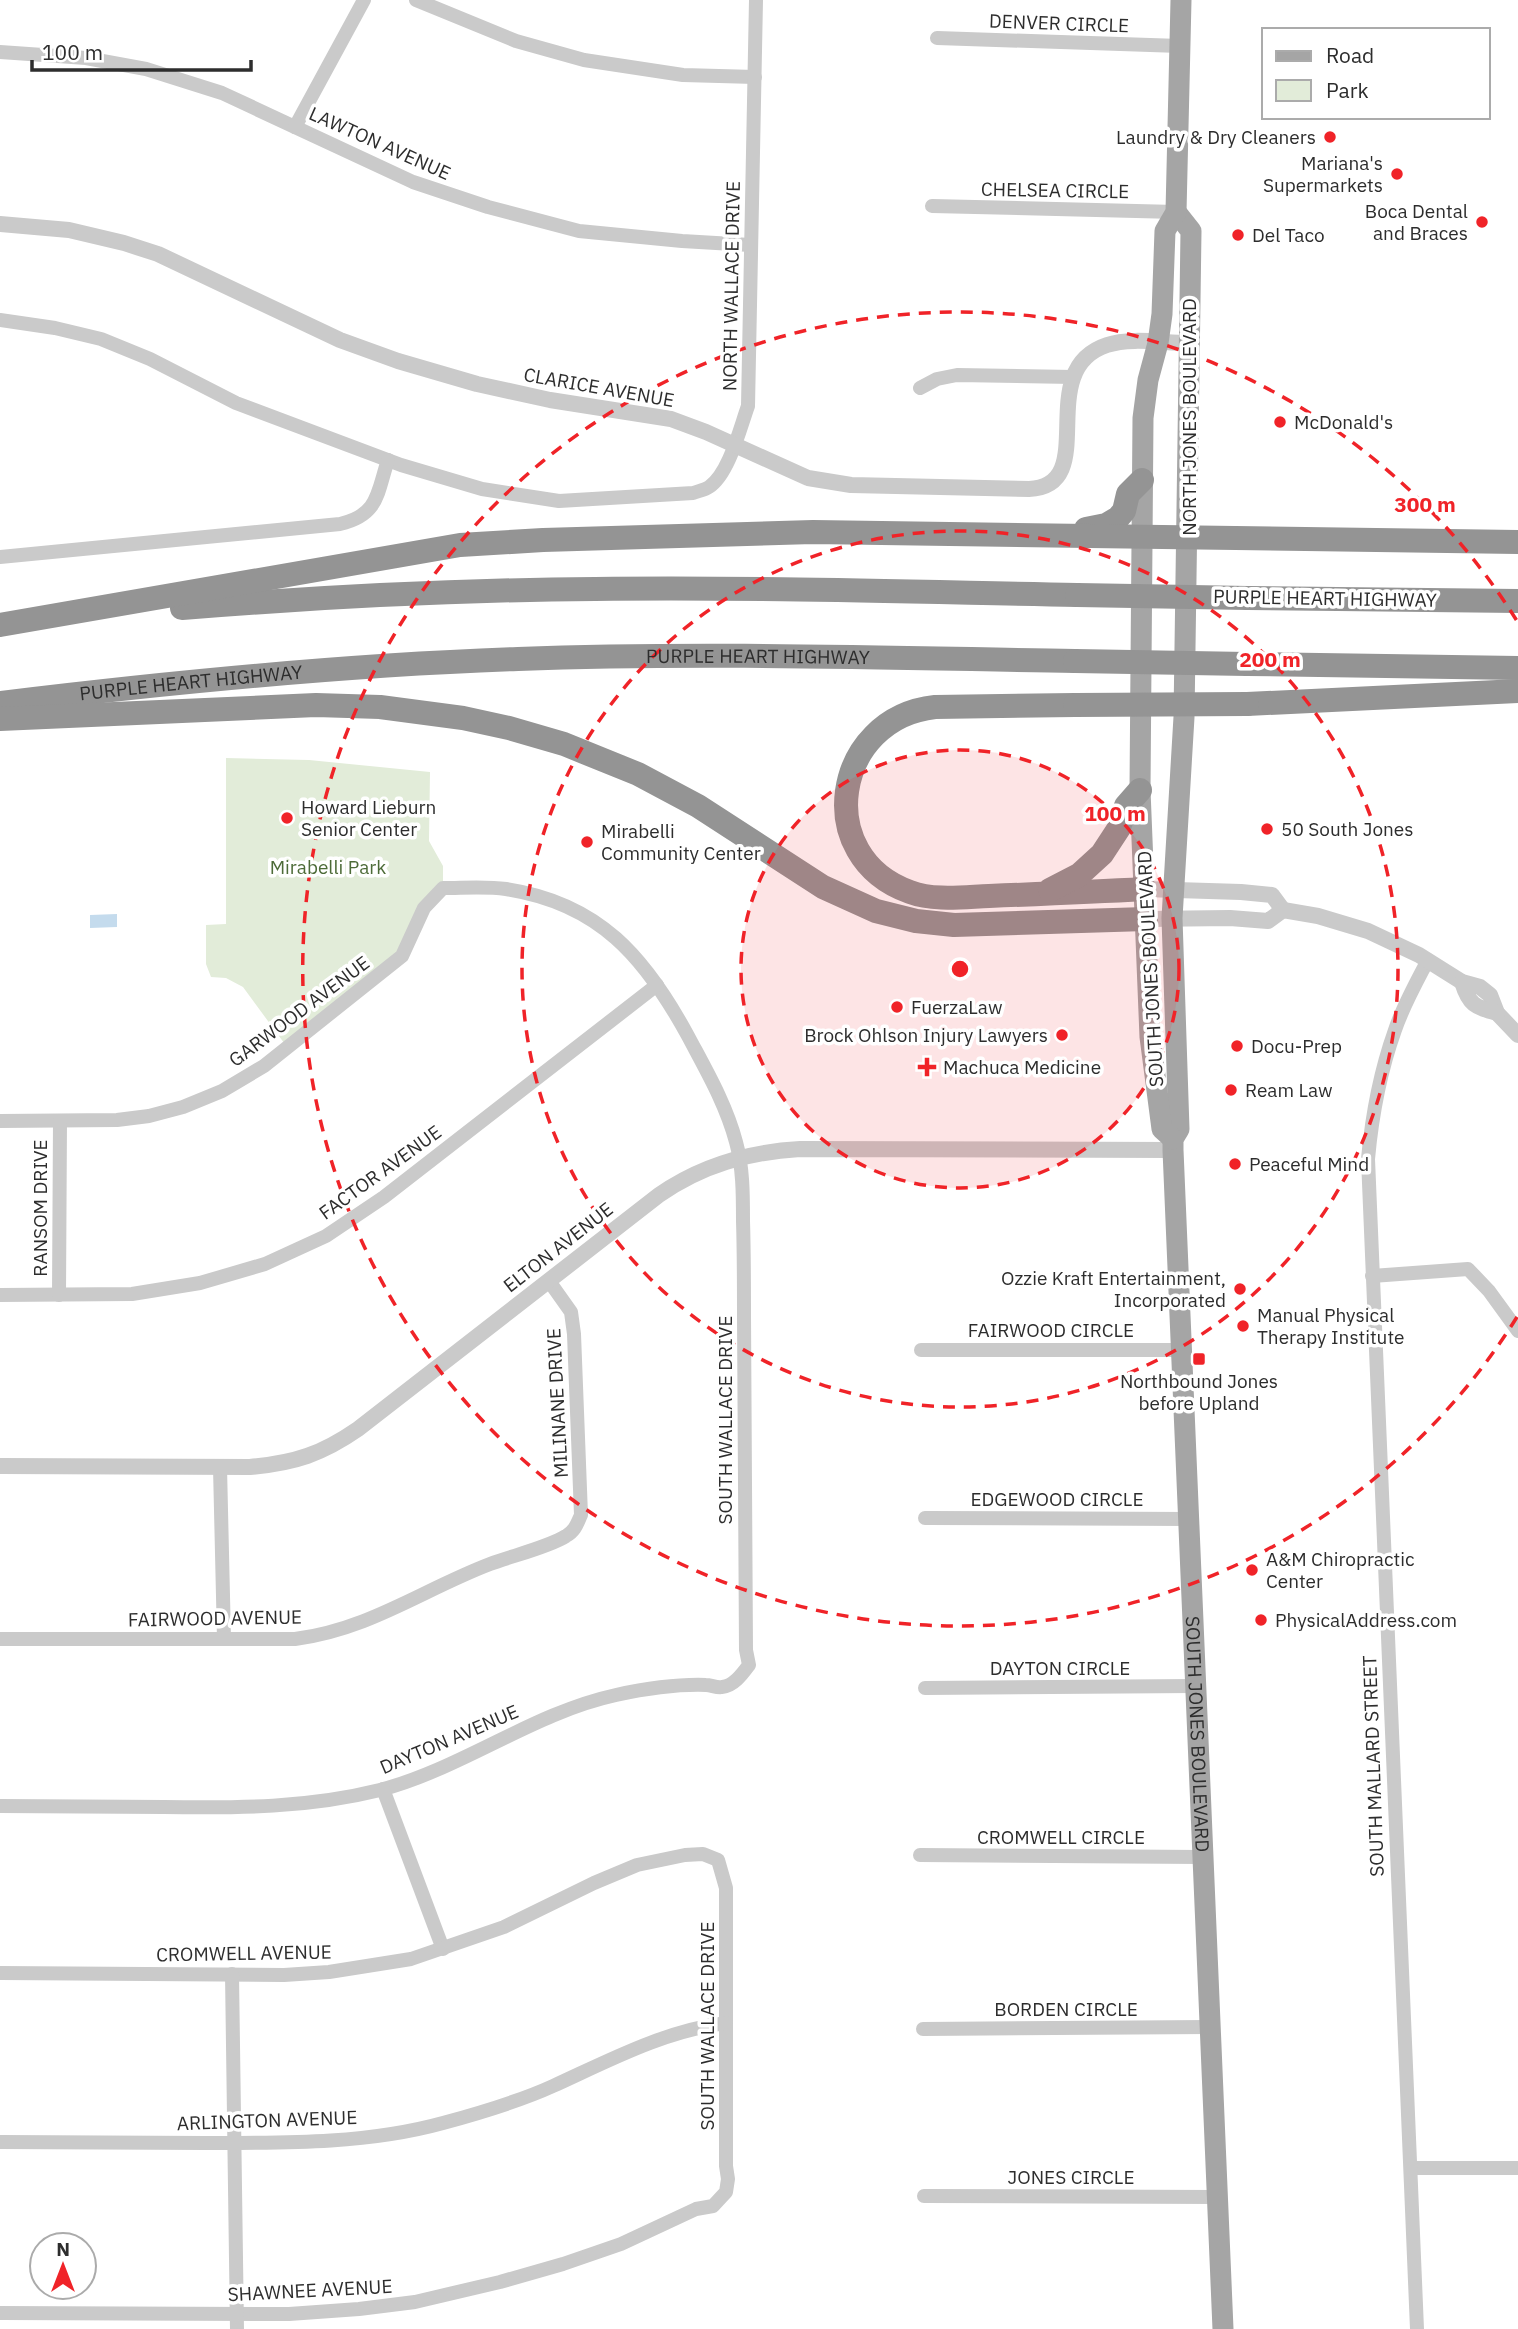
<svg xmlns="http://www.w3.org/2000/svg" width="1518" height="2329" viewBox="0 0 1518 2329" font-family="'IBM Plex Sans',sans-serif">
<style>
.green{fill:#e2ecd9}
.water{fill:#c4dbed}
.lines{fill:none;stroke-linecap:round;stroke-linejoin:round}
.minor{stroke:#cacaca;stroke-width:14}
.tertiary{stroke:#cacaca;stroke-width:16}
.primary{stroke:#a5a5a5;stroke-width:21}
.motorway{stroke:#949494;stroke-width:24}
.motorway-bridge{stroke:#949494;stroke-width:24}
.ring{fill:none;stroke:#f02328;stroke-width:3.5;stroke-dasharray:12 9}
.poi-dot{fill:#f02328;stroke:#fff;stroke-width:2.5}
.labels{text-anchor:middle;stroke-width:7;stroke-linejoin:round;paint-order:stroke}
.street-label{font-size:19px;fill:#2d2d2d;stroke:#fff}
.poi-label{font-size:19px;fill:#2d2d2d;stroke:#fff;text-anchor:start}
.park-label{font-size:19px;fill:#4d6b38;stroke:#fff}
.centre{fill:#f02328;stroke:#fff;stroke-width:3.5}
.ring-label{font-size:21px;text-anchor:middle;font-weight:bold;fill:#f02328;stroke:#fff;stroke-width:7;stroke-linejoin:round;paint-order:stroke}
</style>
<rect width="100%" height="100%" fill="#fff"/>
<polygon class="green" points="226,758 309,760 430,772 429,841 443,866 443,888 402,956 287,1047 243,987 226,978 211,977 206,964 206,925 226,924"/>
<polygon class="water" points="117,914 117,927 90,928 90,915"/>
<g class="lines">
<g class="minor">
<polyline points="416,0 516,41 584,60 683,75 755,77"/>
<polyline points="937,38 1180,46"/>
<polyline points="0,52 86,58 146,69 222,93 413,182 488,207 579,231 682,241 750,245"/>
<polyline points="295,127 364,0"/>
<polyline points="932,206 1176,212"/>
<path d="M 0,320 L 55,328 L 101,339 L 150,359 L 236,403 L 401,465 L 482,489 L 559,501 L 693,493 C 698,491 705,490 709,487 C 729,474 740,428 748,406 L 756,0"/>
<polyline points="920,388 937,379 957,375 1073,377"/>
<path d="M 0,557 L 340,524 C 379,515 377,493 388,460"/>
<path d="M 0,1121 L 117,1120 L 149,1116 L 183,1107 L 222,1091 L 264,1066 L 402,956 L 424,908 L 443,888 C 463,888 486,886 506,889 C 599,903 645,957 688,1036 C 706,1070 726,1104 736,1142 C 743,1167 743,1194 743,1221 C 744,1252 744,1284 744,1316 C 745,1427 745,1539 746,1650 L 749,1665 C 743,1673 734,1686 722,1687 C 717,1688 711,1685 706,1685 C 677,1684 644,1689 616,1695 C 533,1713 463,1768 380,1790 C 308,1808 239,1808 164,1807 C 110,1807 55,1806 0,1806"/>
<polyline points="1372,1276 1468,1269 1489,1291 1518,1331"/>
<polyline points="0,1295 132,1294 200,1283 265,1264 326,1236 384,1197 657,985"/>
<polyline points="59,1295 60,1121"/>
<polyline points="921,1350 1181,1350"/>
<polyline points="220,1467 224,1639"/>
<polyline points="925,1518 1189,1519"/>
<path d="M 0,1639 L 295,1639 C 370,1629 422,1590 490,1564 C 511,1556 549,1547 566,1536 C 575,1531 577,1524 581,1515 L 574,1334 L 571,1312 L 549,1281"/>
<polyline points="925,1688 1195,1686"/>
<polyline points="383,1789 443,1949"/>
<polyline points="920,1855 1202,1857"/>
<polyline points="0,1973 284,1975 329,1972 411,1959 504,1927 594,1883 637,1865 685,1855 703,1854 718,1860 726,1888 726,2166 728,2179 726,2192 713,2206 696,2209 621,2244 563,2264 500,2282 415,2302 359,2309 289,2314 0,2313"/>
<polyline points="232,1974 237,2329"/>
<polyline points="923,2029 1210,2027"/>
<path d="M 0,2142 C 69,2142 138,2143 206,2143 C 285,2143 367,2144 443,2123 C 480,2113 518,2102 553,2086 C 610,2060 664,2031 726,2023"/>
<polyline points="1411,2168 1518,2168"/>
<polyline points="924,2196 1218,2197"/>
<path d="M 1417,2329 L 1368,1159 C 1372,1115 1380,1072 1395,1030 C 1403,1006 1416,983 1428,960"/>
</g>
<g class="tertiary">
<path d="M 0,224 L 69,230 L 124,243 L 158,254 L 340,340 L 398,361 L 477,384 L 550,400 L 671,419 L 706,432 L 808,478 L 851,485 L 1029,489 C 1103,486 1031,370 1107,345 C 1131,337 1163,343 1188,343"/>
<polyline points="1144,889 1241,892 1272,895 1283,910"/>
<polyline points="1146,919 1230,918 1268,921 1283,910 1318,916 1368,931 1419,955 1462,982 1480,987 1490,995 1497,1013 1518,1035"/>
<path d="M 1462,982 C 1469,1005 1475,1007 1497,1013"/>
<path d="M 0,1466 L 250,1467 C 295,1463 322,1454 358,1429 L 659,1195 C 702,1165 748,1152 800,1149 L 1173,1150"/>
</g>
<g class="primary">
<path id="s1" d="M 1176,212 L 1191,231 L 1184,717 L 1172,918 L 1179,1129 L 1173,1139 L 1173,1150 L 1223,2329"/>
<polyline points="1173,1139 1162,1129 1150,1037 1140,790 1143,418 1148,380 1158,343 1162,314 1165,231 1176,212 1181,0"/>
</g>
<g class="motorway">
<polyline points="1086,529 1106,525 1118,518 1124,511 1128,494 1142,480"/>
<polyline points="1248,598 1518,601"/>
<path d="M 182,608 C 319,597 457,590 595,589 C 755,587 916,592 1077,595"/>
<polyline points="0,625 460,545 543,540 813,532 1518,542"/>
<polyline points="1247,664 1518,668"/>
<path id="s2" d="M 0,703 C 172,682 344,665 518,659 C 704,652 890,658 1075,661"/>
<polyline points="1247,704 1518,691"/>
<path d="M 1075,705 L 935,707 C 833,718 811,857 910,892 C 934,901 963,897 989,896 C 1041,894 1092,892 1144,889"/>
<polyline points="0,719 316,705 380,707 463,718 509,728 564,744 638,774 698,806 823,887 876,911 916,921 954,925 1146,919"/>
<polyline points="1050,890 1079,875 1102,854 1119,828 1126,806 1140,790"/>
</g>
<g class="motorway-bridge">
<polyline points="1077,595 1248,598"/>
<polyline points="1075,661 1247,664"/>
<polyline points="1075,705 1247,704"/>
</g>
</g>
<circle cx="960" cy="969" r="219" fill="#f02328" fill-opacity=".12"/>
<g class="ring">
<circle cx="960" cy="969" r="219"/>
<circle cx="960" cy="969" r="438"/>
<path d="M1517 1317A657 657 0 1 1 1517 621"/>
</g>
<g class="poi-dot">
<circle cx="1330" cy="137" r="7"/>
<circle cx="1397" cy="174" r="7"/>
<circle cx="1482" cy="222" r="7"/>
<circle cx="1238" cy="235" r="7"/>
<circle cx="1280" cy="422" r="7"/>
<circle cx="287" cy="818" r="7"/>
<circle cx="1267" cy="829" r="7"/>
<circle cx="587" cy="842" r="7"/>
<circle cx="897" cy="1007" r="7"/>
<circle cx="1062" cy="1035" r="7"/>
<circle cx="1237" cy="1046" r="7"/>
<path d="M923.5 1056.5h7v7h7v7h-7v7h-7v-7h-7v-7h7z"/>
<circle cx="1231" cy="1090" r="7"/>
<circle cx="1235" cy="1164" r="7"/>
<circle cx="1240" cy="1289" r="7"/>
<circle cx="1243" cy="1326" r="7"/>
<rect x="1192" y="1352" width="14" height="14" rx="3.5"/>
<circle cx="1252" cy="1570" r="7"/>
<circle cx="1261" cy="1620" r="7"/>
</g>
<g class="labels">
<g class="street-label">
<text transform="translate(1059 23) rotate(2)" y="7">DENVER CIRCLE</text>
<text transform="translate(380 143) rotate(24)" y="7">LAWTON AVENUE</text>
<text transform="translate(1055 190) rotate(1)" y="7">CHELSEA CIRCLE</text>
<text transform="translate(731 286) rotate(-89)" y="7">NORTH WALLACE DRIVE</text>
<text transform="translate(599 387) rotate(10)" y="7">CLARICE AVENUE</text>
<text transform="translate(1189 417) rotate(-90)" y="7">NORTH JONES BOULEVARD</text>
<text transform="translate(1325 598) rotate(1)" y="7">PURPLE HEART HIGHWAY</text>
<text dy="7" stroke="none"><textPath href="#s2" startOffset="760">PURPLE HEART HIGHWAY</textPath></text>
<text dy="7" stroke="none"><textPath href="#s2" startOffset="192">PURPLE HEART HIGHWAY</textPath></text>
<text transform="translate(1150 969) rotate(-93)" y="7">SOUTH JONES BOULEVARD</text>
<text transform="translate(299 1011) rotate(-37)" y="7">GARWOOD AVENUE</text>
<text transform="translate(380 1172) rotate(-36)" y="7">FACTOR AVENUE</text>
<text transform="translate(40 1208) rotate(-90)" y="7">RANSOM DRIVE</text>
<text transform="translate(558 1247) rotate(-38)" y="7">ELTON AVENUE</text>
<text x="1051" y="1337">FAIRWOOD CIRCLE</text>
<text transform="translate(557 1403) rotate(-93)" y="7">MILINANE DRIVE</text>
<text transform="translate(725 1420) rotate(-90)" y="7">SOUTH WALLACE DRIVE</text>
<text x="1057" y="1506">EDGEWOOD CIRCLE</text>
<text transform="translate(215 1618) rotate(-1)" y="7">FAIRWOOD AVENUE</text>
<text x="1060" y="1675">DAYTON CIRCLE</text>
<text dy="7" stroke="none"><textPath href="#s1" startOffset="1530">SOUTH JONES BOULEVARD</textPath></text>
<text transform="translate(449 1739) rotate(-23)" y="7">DAYTON AVENUE</text>
<text transform="translate(1373 1766) rotate(-92)" y="7">SOUTH MALLARD STREET</text>
<text x="1061" y="1844">CROMWELL CIRCLE</text>
<text transform="translate(244 1953) rotate(-1)" y="7">CROMWELL AVENUE</text>
<text x="1066" y="2016">BORDEN CIRCLE</text>
<text transform="translate(707 2026) rotate(-90)" y="7">SOUTH WALLACE DRIVE</text>
<text transform="translate(267 2120) rotate(-2)" y="7">ARLINGTON AVENUE</text>
<text x="1071" y="2184">JONES CIRCLE</text>
<text transform="translate(310 2290) rotate(-3)" y="7">SHAWNEE AVENUE</text>
</g>
<g class="poi-label">
<text x="1316" y="144" text-anchor="end">Laundry &amp; Dry Cleaners</text>
<text x="1383" y="170" text-anchor="end">Mariana's<tspan x="1383" dy="22">Supermarkets</tspan></text>
<text x="1468" y="218" text-anchor="end">Boca Dental<tspan x="1468" dy="22">and Braces</tspan></text>
<text x="1252" y="242">Del Taco</text>
<text x="1294" y="429">McDonald's</text>
<text x="301" y="814">Howard Lieburn<tspan x="301" dy="22">Senior Center</tspan></text>
<text x="1281" y="836">50 South Jones</text>
<text x="601" y="838">Mirabelli<tspan x="601" dy="22">Community Center</tspan></text>
<text x="911" y="1014">FuerzaLaw</text>
<text x="1048" y="1042" text-anchor="end">Brock Ohlson Injury Lawyers</text>
<text x="1251" y="1053">Docu-Prep</text>
<text x="943" y="1074">Machuca Medicine</text>
<text x="1245" y="1097">Ream Law</text>
<text x="1249" y="1171">Peaceful Mind</text>
<text x="1226" y="1285" text-anchor="end">Ozzie Kraft Entertainment,<tspan x="1226" dy="22">Incorporated</tspan></text>
<text x="1257" y="1322">Manual Physical<tspan x="1257" dy="22">Therapy Institute</tspan></text>
<text x="1199" y="1388" text-anchor="middle">Northbound Jones<tspan x="1199" dy="22">before Upland</tspan></text>
<text x="1266" y="1566">A&amp;M Chiropractic<tspan x="1266" dy="22">Center</tspan></text>
<text x="1275" y="1627">PhysicalAddress.com</text>
</g>
<g class="park-label">
<text x="328" y="874">Mirabelli Park</text>
</g>
</g>
<circle cx="960" cy="969" r="10" class="centre"/>
<g class="ring-label">
<text x="1425" y="512">300 m</text>
<text x="1270" y="667">200 m</text>
<text x="1115" y="821">100 m</text>
</g>
<rect x="1262" y="28" width="228" height="91" fill="#ffffff" stroke="#ababab" stroke-width="2"/>
<rect x="1276" y="51" width="35" height="10" fill="#a5a5a5" stroke="#ababab" stroke-width="2"/>
<text x="1326" y="63" font-size="21" fill="#2d2d2d">Road</text>
<rect x="1276" y="80" width="35" height="21" fill="#e2ecd9" stroke="#ababab" stroke-width="2"/>
<text x="1326" y="98" font-size="21" fill="#2d2d2d">Park</text>
<g transform="translate(63 2266)"><circle r="33" fill="#ffffff" stroke="#ababab" stroke-width="2"/>
<path d="M0-5L12 26L0 18L-12 26Z" fill="#f02328"/>
<text y="-10" font-size="19" font-weight="bold" text-anchor="middle" fill="#2d2d2d">N</text>
</g>
<path d="M32 60v10h219v-10" fill="none" stroke="#2d2d2d" stroke-width="3.5"/>
<text x="42" y="60" font-size="21" fill="#2d2d2d" stroke="#ffffff" stroke-width="5" paint-order="stroke">100 m</text>
</svg>
